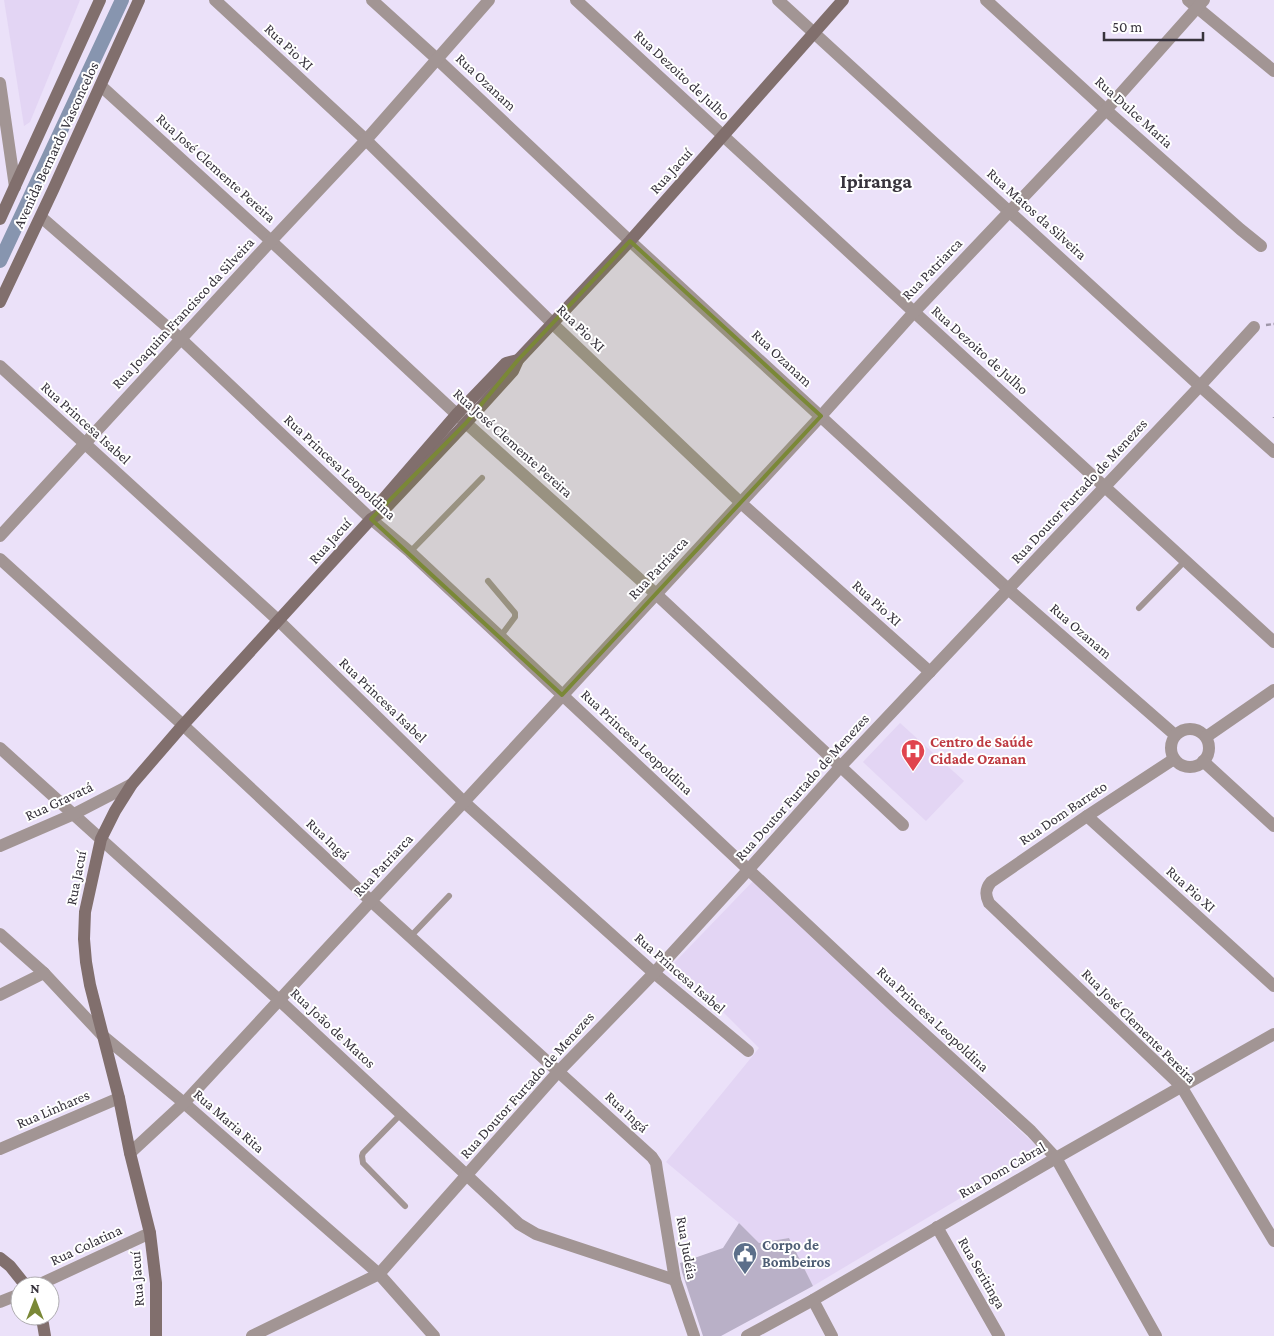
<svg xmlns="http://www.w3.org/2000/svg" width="1274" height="1336" viewBox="0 0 1274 1336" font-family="'Crimson Pro',serif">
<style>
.built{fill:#e3d5f4}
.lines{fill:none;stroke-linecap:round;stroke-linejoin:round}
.canal{stroke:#8795af;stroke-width:14}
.building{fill:#b9b0c7}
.path{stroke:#9d95a7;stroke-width:2.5;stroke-dasharray:5 2.5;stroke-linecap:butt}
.lane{stroke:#a29594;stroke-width:6}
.street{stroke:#a29594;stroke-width:12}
.secondary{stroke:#816f6d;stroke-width:12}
.marked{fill:#7a8837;fill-opacity:0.2;stroke:#7a8837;stroke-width:4;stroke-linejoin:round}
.labels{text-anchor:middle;stroke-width:4;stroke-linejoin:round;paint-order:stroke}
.street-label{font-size:15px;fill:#37333c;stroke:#fff}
.health-label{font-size:15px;font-weight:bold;fill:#be3a42;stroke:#fff;text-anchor:start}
.service-label{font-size:15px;font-weight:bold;fill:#4e5e75;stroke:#fff;text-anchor:start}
.district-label{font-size:20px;font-weight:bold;fill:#37333c;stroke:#fff}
</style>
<rect width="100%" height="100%" fill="#ebe1f9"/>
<g class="built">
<polygon points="4,0 80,0 30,122 24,126"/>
<polygon points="900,723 964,781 926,821 863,762"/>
<polygon points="756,878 863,977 963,1078 1041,1150 813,1286 789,1238 759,1243 739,1223 666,1162 759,1048 674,963"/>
</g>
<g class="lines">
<polyline class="canal" points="0,261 122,0"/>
</g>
<polygon class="building" points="739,1223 759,1243 789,1238 813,1286 721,1336 703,1336 682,1272 680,1263 723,1248"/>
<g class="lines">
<g class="path">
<polyline points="1266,325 1274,324"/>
<polyline points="1274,417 1274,418"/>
</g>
<g class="lane">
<polyline points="410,552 482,478"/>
<polyline points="488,581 515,613 515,617 500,637"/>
<polyline points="1139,608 1185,561"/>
<polyline points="410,937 449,896"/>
<polyline points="401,1114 363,1153 362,1156 363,1163 405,1206"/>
</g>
<g class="street">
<polyline points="215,0 366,140 553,324 741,503 930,672"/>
<polyline points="372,0 437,59 630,241 1008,589 1175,735"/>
<polyline points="576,0 914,312 1274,642"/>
<polyline points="778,0 1200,386 1274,452"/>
<polyline points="986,0 1106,110 1240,229 1261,246"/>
<polyline points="1188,0 1274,71"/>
<polyline points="0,83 15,187"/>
<polyline points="101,86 271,241 466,423 656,594 903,825"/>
<polyline points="41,217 181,339 371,519 410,552 897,1009 1031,1131 1056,1158 1156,1336"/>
<polyline points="0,366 279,621 464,802 654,973 748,1051"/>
<polyline points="0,536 271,241 366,140 489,0"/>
<polyline points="0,559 183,725 371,901 652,1157 656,1163 657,1170 675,1280 694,1336"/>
<circle cx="1190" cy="748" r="19"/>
<polyline points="1206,737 1274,690"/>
<polyline points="0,748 279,1000 519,1224 536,1234 675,1280"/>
<path d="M 1174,759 L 1087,816 L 991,882 C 985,889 985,895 989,903 L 1181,1086 L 1274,1241"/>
<polyline points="1203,761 1274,826"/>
<polyline points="1087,816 1274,986"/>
<polyline points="0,846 74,814 132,784"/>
<polyline points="0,934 44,973 102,1035 184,1103 379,1274 434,1336"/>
<polyline points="0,995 44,973"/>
<polyline points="0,1149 119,1098"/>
<polyline points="130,1153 184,1103 371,901 464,802 821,416 914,312 1106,110 1204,0"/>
<polyline points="937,1227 999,1336"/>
<polyline points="36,1286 150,1233"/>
<polyline points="813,1300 832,1336"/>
<polyline points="0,1302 20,1294"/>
<polyline points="252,1336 379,1274 558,1072 654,973 749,869 841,766 1200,386 1254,327"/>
<polyline points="747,1336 813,1300 1056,1158 1274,1034"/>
</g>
<g class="secondary">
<polyline points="0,219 100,0"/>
<polyline points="0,302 53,190 139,0"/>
<polyline points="380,503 457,414 506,363 518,360"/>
<polyline points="0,1258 10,1266 26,1286"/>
<polyline points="39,1316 43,1324 45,1336"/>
<polyline points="156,1336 156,1283 150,1233 130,1153 119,1098 90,985 86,962 84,939 85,912 101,839 115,811 132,784 183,725 371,519 382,512 466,423 513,371 518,360 630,241 843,0"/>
</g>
</g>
<path class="marked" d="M 630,241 L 821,416 L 562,695 L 371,519 L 466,423 L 518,360 Z"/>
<defs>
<g id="hospital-pin" transform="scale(1.25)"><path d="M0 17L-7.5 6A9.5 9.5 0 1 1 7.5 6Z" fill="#e0444e" stroke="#fff"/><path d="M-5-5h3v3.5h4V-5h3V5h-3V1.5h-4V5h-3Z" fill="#fff"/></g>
<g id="civic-pin" transform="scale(1.25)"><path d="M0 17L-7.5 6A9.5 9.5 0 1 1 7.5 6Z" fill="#5c6f8a" stroke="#fff"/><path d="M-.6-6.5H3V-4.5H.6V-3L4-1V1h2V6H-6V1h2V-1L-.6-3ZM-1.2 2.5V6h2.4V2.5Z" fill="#fff"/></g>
</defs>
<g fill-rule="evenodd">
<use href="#hospital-pin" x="913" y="751"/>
<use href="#civic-pin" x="745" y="1254"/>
</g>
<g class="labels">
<g class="street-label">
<text transform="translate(289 47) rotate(43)" y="5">Rua Pio XI</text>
<text transform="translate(682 75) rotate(43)" y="5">Rua Dezoito de Julho</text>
<text transform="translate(486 82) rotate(43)" y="5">Rua Ozanam</text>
<text transform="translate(1134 112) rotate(42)" y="5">Rua Dulce Maria</text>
<text transform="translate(56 145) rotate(-65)" y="5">Avenida Bernardo Vasconcelos</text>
<text transform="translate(216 168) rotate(42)" y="5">Rua José Clemente Pereira</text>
<text transform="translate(671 171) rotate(-48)" y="5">Rua Jacuí</text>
<text transform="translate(1037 214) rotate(42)" y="5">Rua Matos da Silveira</text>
<text transform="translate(932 269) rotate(-46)" y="5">Rua Patriarca</text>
<text transform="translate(183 313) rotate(-47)" y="5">Rua Joaquim Francisco da Silveira</text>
<text transform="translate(581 328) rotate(44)" y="5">Rua Pio XI</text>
<text transform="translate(980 350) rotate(42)" y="5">Rua Dezoito de Julho</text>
<text transform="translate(782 358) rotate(43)" y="5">Rua Ozanam</text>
<text transform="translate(86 423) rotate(42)" y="5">Rua Princesa Isabel</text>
<text transform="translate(513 443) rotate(42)" y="5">Rua José Clemente Pereira</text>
<text transform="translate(340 467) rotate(43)" y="5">Rua Princesa Leopoldina</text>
<text transform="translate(1079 491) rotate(-47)" y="5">Rua Doutor Furtado de Menezes</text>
<text transform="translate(330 541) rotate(-48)" y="5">Rua Jacuí</text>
<text transform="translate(658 568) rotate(-47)" y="5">Rua Patriarca</text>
<text transform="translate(877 603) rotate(42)" y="5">Rua Pio XI</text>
<text transform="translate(1081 631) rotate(41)" y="5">Rua Ozanam</text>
<text transform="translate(383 700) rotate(44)" y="5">Rua Princesa Isabel</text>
<text transform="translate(637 742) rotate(43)" y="5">Rua Princesa Leopoldina</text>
<text transform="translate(802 787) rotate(-48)" y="5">Rua Doutor Furtado de Menezes</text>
<text transform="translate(59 801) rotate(-25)" y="5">Rua Gravatá</text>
<text transform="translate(1063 813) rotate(-34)" y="5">Rua Dom Barreto</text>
<text transform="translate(328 839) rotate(43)" y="5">Rua Ingá</text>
<text transform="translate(383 865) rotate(-47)" y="5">Rua Patriarca</text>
<text transform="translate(76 878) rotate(-79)" y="5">Rua Jacuí</text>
<text transform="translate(1191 889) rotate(42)" y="5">Rua Pio XI</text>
<text transform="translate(680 973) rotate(41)" y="5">Rua Princesa Isabel</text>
<text transform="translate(933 1019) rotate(43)" y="5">Rua Princesa Leopoldina</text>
<text transform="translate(1139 1026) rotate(45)" y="5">Rua José Clemente Pereira</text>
<text transform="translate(333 1028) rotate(43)" y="5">Rua João de Matos</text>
<text transform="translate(527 1085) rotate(-48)" y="5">Rua Doutor Furtado de Menezes</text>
<text transform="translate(53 1109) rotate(-23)" y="5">Rua Linhares</text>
<text transform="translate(627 1112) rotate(43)" y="5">Rua Ingá</text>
<text transform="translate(229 1121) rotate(41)" y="5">Rua Maria Rita</text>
<text transform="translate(1002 1170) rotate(-30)" y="5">Rua Dom Cabral</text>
<text transform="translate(86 1245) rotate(-25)" y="5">Rua Colatina</text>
<text transform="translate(687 1248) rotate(80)" y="5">Rua Judéia</text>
<text transform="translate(982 1273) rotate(60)" y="5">Rua Seritinga</text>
<text transform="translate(137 1279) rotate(-94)" y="5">Rua Jacuí</text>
</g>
<g class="health-label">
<text x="930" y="747">Centro de Saúde<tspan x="930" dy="17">Cidade Ozanan</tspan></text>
</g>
<g class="service-label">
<text x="762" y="1250">Corpo de<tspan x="762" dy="17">Bombeiros</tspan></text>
</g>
<g class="district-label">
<text x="876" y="188">Ipiranga</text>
</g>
</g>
<g transform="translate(35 1301)"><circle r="24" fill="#ffffff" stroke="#afadb1"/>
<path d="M0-4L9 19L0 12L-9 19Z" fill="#7a8837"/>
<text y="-8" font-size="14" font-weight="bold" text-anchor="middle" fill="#37333c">N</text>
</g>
<path d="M1104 32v8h99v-8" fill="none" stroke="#37333c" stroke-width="2.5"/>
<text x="1112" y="32" font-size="15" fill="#37333c" stroke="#ffffff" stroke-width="4" paint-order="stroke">50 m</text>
</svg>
